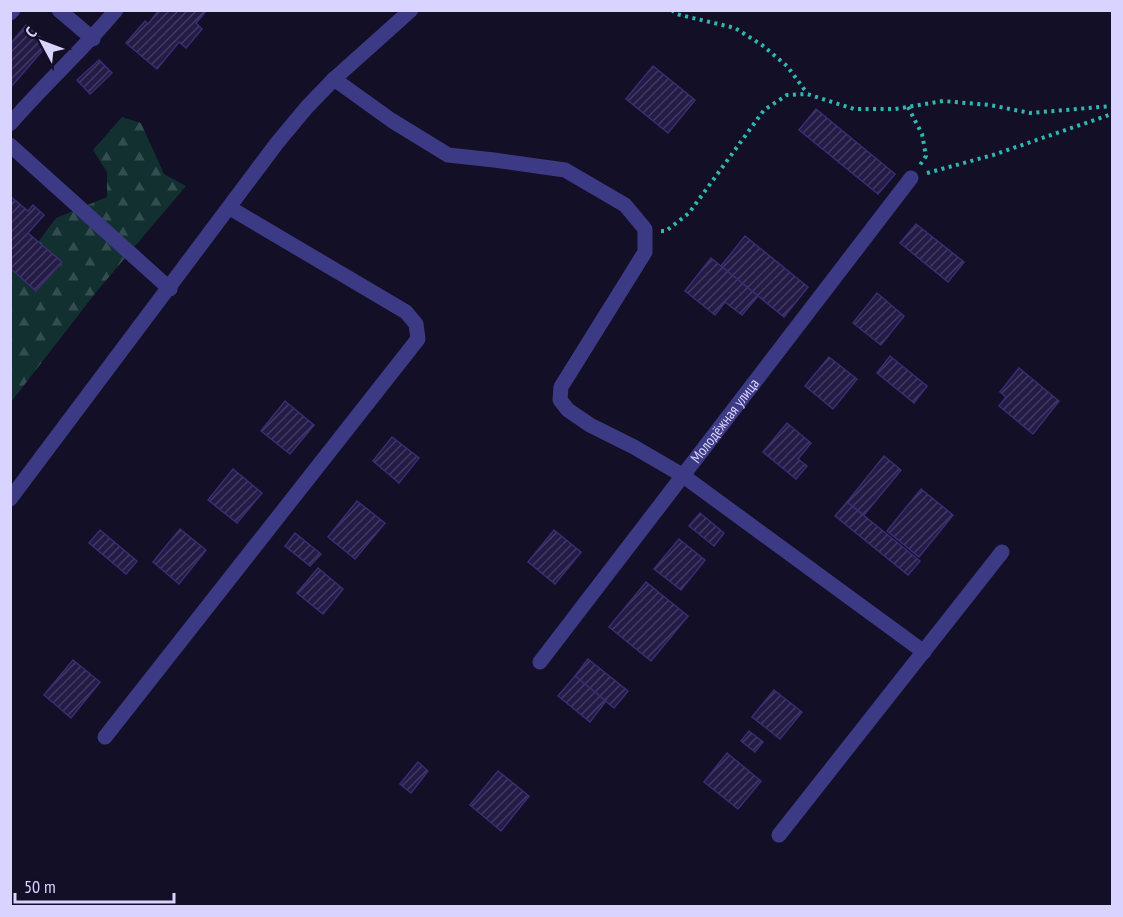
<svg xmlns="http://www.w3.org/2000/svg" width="1123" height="917" viewBox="0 0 1123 917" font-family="'PT Sans Narrow',sans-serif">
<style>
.forest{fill:url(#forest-firs)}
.building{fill:url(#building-hatch);stroke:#3b2d73;stroke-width:1.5}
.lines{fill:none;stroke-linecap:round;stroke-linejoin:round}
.path{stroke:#2fb8b0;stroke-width:4;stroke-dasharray:3 4.5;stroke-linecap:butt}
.minor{stroke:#3d3a85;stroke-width:15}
.labels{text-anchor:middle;stroke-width:4.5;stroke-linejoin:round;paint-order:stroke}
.street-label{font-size:15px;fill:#d9d4ff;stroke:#130f26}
</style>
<defs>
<pattern id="forest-firs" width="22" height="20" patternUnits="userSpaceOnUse" patternTransform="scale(1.5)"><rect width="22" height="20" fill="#12302f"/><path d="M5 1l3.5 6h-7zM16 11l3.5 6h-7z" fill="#344d4e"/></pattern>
<pattern id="building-hatch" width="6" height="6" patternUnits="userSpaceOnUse" patternTransform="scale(1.5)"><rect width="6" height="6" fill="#241b47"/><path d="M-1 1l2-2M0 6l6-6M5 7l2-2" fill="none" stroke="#433b63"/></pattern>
</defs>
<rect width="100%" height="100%" fill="#130f26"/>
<polygon class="forest" points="122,117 141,123 164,174 186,186 97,291 11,402 11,268 37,291 62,262 38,242 56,218 107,197 107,172 93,150"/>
<g class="building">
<polygon points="159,10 207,10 196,23 202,29 186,48 179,42 157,69 126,43 145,21 148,24"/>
<polygon points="26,25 48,44 10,88 10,44"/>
<polygon points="99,60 112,73 90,94 77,80"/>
<polygon points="653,66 695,100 668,133 626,99"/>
<polygon points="816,109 895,174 878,194 799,130"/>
<polygon points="10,196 28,211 33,205 44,215 28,233 62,262 36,291 10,268"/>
<polygon points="916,224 964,262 948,282 900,243"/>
<polygon points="745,236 808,287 784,317 721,266"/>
<polygon points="711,258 758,296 742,315 725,302 715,315 685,291"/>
<polygon points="877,293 904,316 881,345 853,323"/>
<polygon points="890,356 927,386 914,403 877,373"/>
<polygon points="829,357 857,379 833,409 805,386"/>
<polygon points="1019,368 1059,401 1033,434 999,406 1006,397 1000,392"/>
<polygon points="285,401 314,425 290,454 261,431"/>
<polygon points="787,423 811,443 798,459 807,466 796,479 763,452"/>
<polygon points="392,437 419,458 399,483 373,461"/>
<polygon points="884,456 901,470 864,515 847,502"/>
<polygon points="233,469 262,493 237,523 208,500"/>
<polygon points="921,489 953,515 919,557 887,531"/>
<polygon points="357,501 385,523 355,559 328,537"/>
<polygon points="847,502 920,561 908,575 835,516"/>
<polygon points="700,513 724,533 714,546 689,526"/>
<polygon points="180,529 206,550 179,584 153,562"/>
<polygon points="100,530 137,561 126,574 89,543"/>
<polygon points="554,530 581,552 555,584 528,562"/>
<polygon points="295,533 321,554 310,566 285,546"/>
<polygon points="679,539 705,560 681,590 654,569"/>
<polygon points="318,568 343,589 323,614 297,593"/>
<polygon points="646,582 688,616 651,661 609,627"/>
<polygon points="588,659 628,691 614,708 575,676"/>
<polygon points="73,660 100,682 71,718 44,695"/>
<polygon points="575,676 606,701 590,722 558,696"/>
<polygon points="774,690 802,712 780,739 752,717"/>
<polygon points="749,731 763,742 755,752 741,741"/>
<polygon points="727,753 761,781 738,809 704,782"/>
<polygon points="418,762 428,771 411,793 400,784"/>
<polygon points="498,771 529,796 501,831 470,805"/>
</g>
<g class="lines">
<g class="path">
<polyline points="672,10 676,14 735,28 762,45 787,66 807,93"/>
<polyline points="908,107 922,134 926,156 920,165"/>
<polyline points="927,173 993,155 1112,114"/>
<polyline points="661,231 666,231 689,213 764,110 787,95 807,94 854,109 895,109 943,101 990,105 1030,113 1112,106"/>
</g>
<g class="minor">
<polyline points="59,10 93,39"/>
<polyline points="10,13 13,10"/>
<polyline points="334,79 391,120 448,155 494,160 565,170 625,205 645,229 645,252 561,387 560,400 568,410 590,425 634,447 682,475 924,652"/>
<path d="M 10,124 C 44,84 83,50 116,10"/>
<polyline points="10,145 170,289"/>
<polyline points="10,499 277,143 307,107 334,79 411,10"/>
<path id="s1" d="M 540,662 L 911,178"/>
<polyline points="105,737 418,339 416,324 406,312 230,208"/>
<polyline points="779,835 1002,552"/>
</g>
</g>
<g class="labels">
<g class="street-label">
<text dy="5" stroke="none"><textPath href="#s1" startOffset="304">Молодёжная улица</textPath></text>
</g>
</g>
<rect width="1123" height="917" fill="none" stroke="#d9d4ff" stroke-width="24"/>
<g transform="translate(42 42) rotate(311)" stroke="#130f26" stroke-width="4.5" paint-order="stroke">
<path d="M0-4.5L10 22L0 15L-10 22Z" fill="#d9d4ff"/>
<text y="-9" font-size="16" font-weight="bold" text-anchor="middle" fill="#d9d4ff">С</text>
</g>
<path d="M15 893v9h159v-9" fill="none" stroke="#d9d4ff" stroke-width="3"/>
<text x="24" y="893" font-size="18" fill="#d9d4ff" stroke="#130f26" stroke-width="4.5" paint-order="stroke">50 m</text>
</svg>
